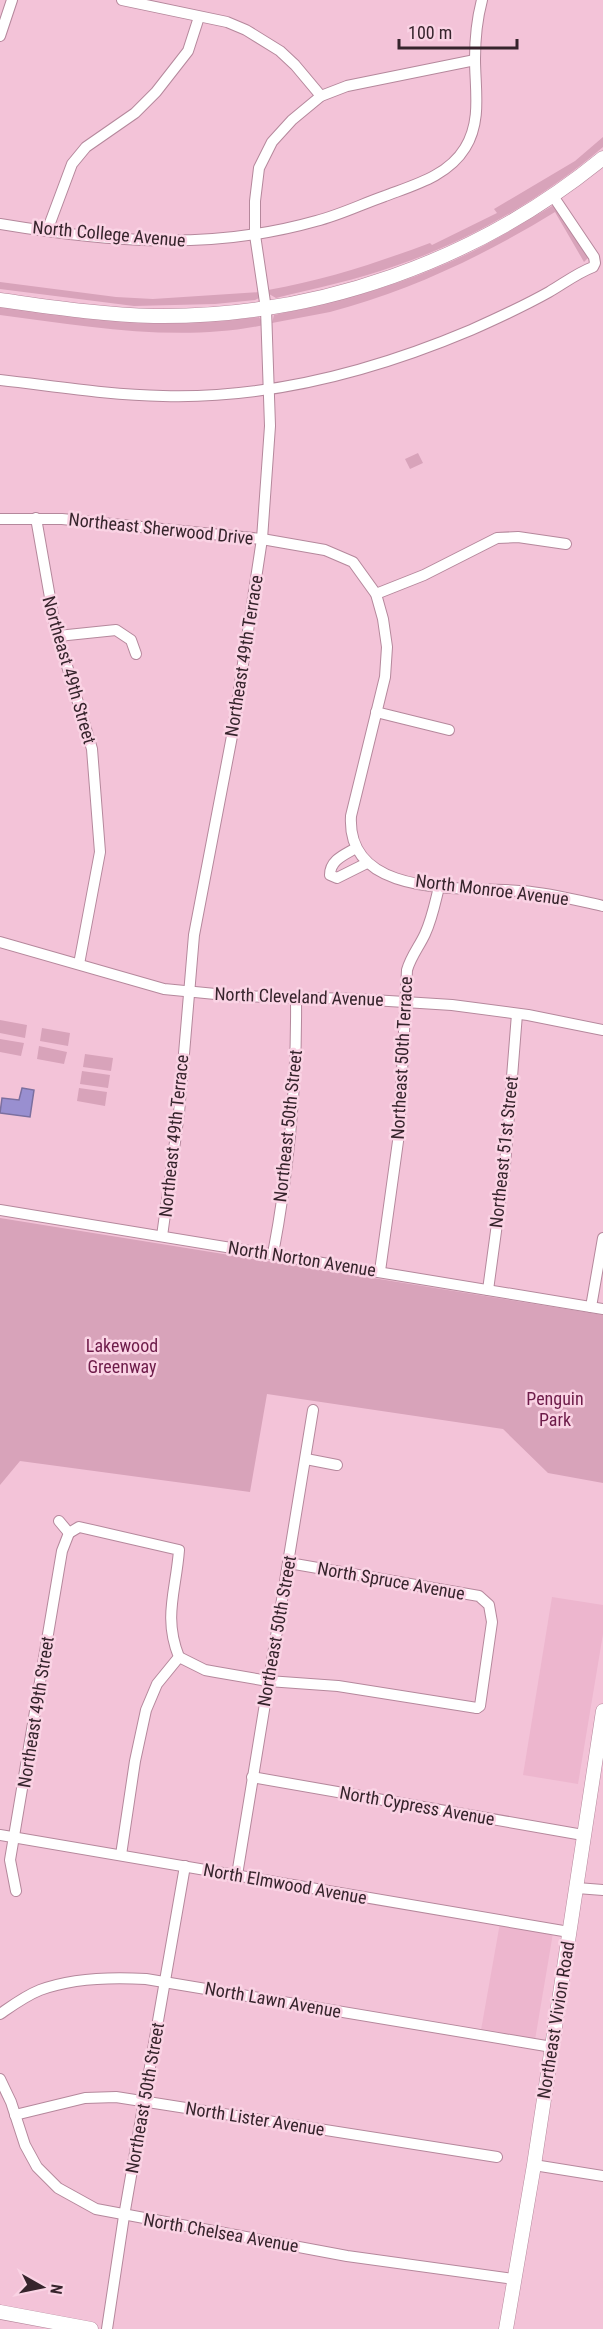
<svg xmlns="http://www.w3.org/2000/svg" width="603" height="2329" viewBox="0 0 603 2329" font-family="'Roboto Condensed',sans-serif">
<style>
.built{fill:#edb6ce}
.green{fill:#d8a3ba}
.water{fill:#998fd0;stroke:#7b6f9f;stroke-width:1.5}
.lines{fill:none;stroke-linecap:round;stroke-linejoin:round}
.minor-casing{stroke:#b5889c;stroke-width:12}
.major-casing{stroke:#b5889c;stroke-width:15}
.minor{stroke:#fff;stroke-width:10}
.major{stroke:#fff;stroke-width:14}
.labels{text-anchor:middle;stroke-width:5;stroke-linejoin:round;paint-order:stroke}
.street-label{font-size:18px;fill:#36242c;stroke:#fad3e4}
.park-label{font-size:18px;fill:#6d1b49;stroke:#fad3e4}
</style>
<rect width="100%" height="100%" fill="#f3c3d8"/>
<g class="built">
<polygon points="552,1597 603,1605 603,1634 578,1784 523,1775"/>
<polygon points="500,1923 553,1933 535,2040 481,2030"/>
</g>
<g class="green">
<path d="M 603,137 L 603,147 C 543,198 470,241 395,266 C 356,280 316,288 276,298 L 269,294 L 268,290 C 325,280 376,263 430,243 L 432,245 L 497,213 L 494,209 L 575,161 Z"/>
<path d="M 552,206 L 556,207 L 589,257 L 584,262 L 555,212 C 485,255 410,291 330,312 C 311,316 291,319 272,323 L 274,315 C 330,303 385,290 438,267 C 478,251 515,228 552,206 Z"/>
<polygon points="0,282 116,297 153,299 260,292 259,298 255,300 215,304 134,306 0,289"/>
<path d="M 0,307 C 89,319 169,328 259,317 L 264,325 C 178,343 86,326 0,315 Z"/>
<polygon points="418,453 423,463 410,469 405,459"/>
<polygon points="0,1020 27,1025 25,1038 0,1033"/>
<polygon points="42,1028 70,1033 68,1046 40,1041"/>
<polygon points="0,1039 24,1043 21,1056 0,1052"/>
<polygon points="39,1046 67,1052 64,1064 37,1059"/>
<polygon points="85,1054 113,1058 111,1071 83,1067"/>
<polygon points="82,1071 110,1075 108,1088 80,1084"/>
<polygon points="79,1088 107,1092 105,1106 77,1101"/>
<polygon points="0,1218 603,1315 603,1483 548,1473 503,1429 267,1394 250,1492 20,1461 0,1485"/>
</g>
<polygon class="water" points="22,1088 34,1090 30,1117 0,1113 2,1098 19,1100"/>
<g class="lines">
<g class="minor-casing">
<g id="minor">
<polyline points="122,0 227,22 246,30 280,51 295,65 321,96"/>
<polyline points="0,36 12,0"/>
<path d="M 0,224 C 108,242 210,251 316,221 C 340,215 362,204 385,196 C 414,185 448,176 465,148 C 482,121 475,89 475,59 C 475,39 477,19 482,0"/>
<polyline points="47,231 72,164 86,147 135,113 156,92 188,51 199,17"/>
<path d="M 0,380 C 54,386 108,395 163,396 C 269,399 374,371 471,330 C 498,318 524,306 549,292 C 563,284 577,273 593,267 L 595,263 L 594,257 L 553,196"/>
<polyline points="36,518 55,626 92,749 100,852 79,964"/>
<path d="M 0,519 L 62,519 L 262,539 L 325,550 L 353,562 L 376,594 L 383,619 L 387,647 L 385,677 L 351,816 C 346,900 466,886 522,891 C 549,893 576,900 603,906"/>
<polyline points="376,594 424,575 497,538 518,537 566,544"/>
<polyline points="58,636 116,630 131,640 136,654"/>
<polyline points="376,712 449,730"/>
<path d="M 356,848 C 344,855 330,860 330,875 L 337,878 L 367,863"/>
<polyline points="0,942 164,989 236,996 357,999 452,1005 528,1015 603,1030"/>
<polyline points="0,1210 603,1309"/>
<polyline points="162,1236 179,1113 194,935 232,736 262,539 270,426 266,309 255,235 255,201 259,168 272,142 292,120 321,96 347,86 475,60"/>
<path d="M 273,1254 C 289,1169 297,1085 296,998"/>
<path d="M 380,1271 L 399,1134 L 407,970 C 411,956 419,947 425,934 C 432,919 435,903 439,887"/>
<polyline points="488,1290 505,1165 517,1014"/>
<polyline points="591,1307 603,1238"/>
<polyline points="306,1459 337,1465"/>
<polyline points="59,1521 69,1533"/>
<path d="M 69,1533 L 79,1527 L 179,1550 C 176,1591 163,1617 179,1657 L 157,1684 L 146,1710 L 135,1761 L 121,1855"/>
<polyline points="289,1563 479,1596 489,1605 492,1622 480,1706 477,1708"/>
<polyline points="179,1657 205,1670 216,1672 268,1681 338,1686 477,1708"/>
<polyline points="252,1777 583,1835"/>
<polyline points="0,1835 569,1932"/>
<polyline points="237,1875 313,1410"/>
<polyline points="577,1888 603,1890"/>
<polyline points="16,1891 10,1860 62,1551 69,1533"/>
<path d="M 0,2014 C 13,2005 25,1996 40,1990 C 72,1978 112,1977 146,1979 L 552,2047"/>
<polyline points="0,2079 11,2102 25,2145 37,2167 58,2188 96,2209 347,2256 514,2279"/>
<polyline points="15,2115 85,2098 116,2097 497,2157"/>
<polyline points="534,2165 603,2176"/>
<polyline points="107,2329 124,2216 185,1866"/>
</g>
</g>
<g class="major-casing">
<g id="major">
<path d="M 0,300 C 51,307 102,315 154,316 C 317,318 477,261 603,158"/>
<polyline points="0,2312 91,2329"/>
<polyline points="506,2329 534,2165 603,1711"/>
</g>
</g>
<use href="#minor" class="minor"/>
<use href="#major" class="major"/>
</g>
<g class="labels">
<g class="street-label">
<text transform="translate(109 234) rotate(5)" y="6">North College Avenue</text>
<text transform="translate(161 529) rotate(6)" y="6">Northeast Sherwood Drive</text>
<text transform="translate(244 656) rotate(-81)" y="6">Northeast 49th Terrace</text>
<text transform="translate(69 670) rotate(74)" y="6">Northeast 49th Street</text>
<text transform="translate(492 890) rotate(7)" y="6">North Monroe Avenue</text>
<text transform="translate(299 997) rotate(2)" y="6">North Cleveland Avenue</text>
<text transform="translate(402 1058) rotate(-87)" y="6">Northeast 50th Terrace</text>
<text transform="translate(288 1126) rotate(-84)" y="6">Northeast 50th Street</text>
<text transform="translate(174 1136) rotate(-84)" y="6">Northeast 49th Terrace</text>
<text transform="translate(504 1152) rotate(-84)" y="6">Northeast 51st Street</text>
<text transform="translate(302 1259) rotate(9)" y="6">North Norton Avenue</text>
<text transform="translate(391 1581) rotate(10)" y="6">North Spruce Avenue</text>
<text transform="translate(277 1631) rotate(-80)" y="6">Northeast 50th Street</text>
<text transform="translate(36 1712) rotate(-81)" y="6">Northeast 49th Street</text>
<text transform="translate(417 1806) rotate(10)" y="6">North Cypress Avenue</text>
<text transform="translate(285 1884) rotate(10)" y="6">North Elmwood Avenue</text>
<text transform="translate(273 2000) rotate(10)" y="6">North Lawn Avenue</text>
<text transform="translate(556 2020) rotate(-81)" y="6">Northeast Vivion Road</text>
<text transform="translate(145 2098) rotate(-80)" y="6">Northeast 50th Street</text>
<text transform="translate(255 2119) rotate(9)" y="6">North Lister Avenue</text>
<text transform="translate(221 2233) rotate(10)" y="6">North Chelsea Avenue</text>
</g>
<g class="park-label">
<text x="122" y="1352">Lakewood<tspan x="122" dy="21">Greenway</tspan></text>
<text x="555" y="1405">Penguin<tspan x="555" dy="21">Park</tspan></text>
</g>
</g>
<g transform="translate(42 2287) rotate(99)" stroke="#fad3e4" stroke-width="4.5" paint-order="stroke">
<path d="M0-4.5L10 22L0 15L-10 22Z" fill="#36242c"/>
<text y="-9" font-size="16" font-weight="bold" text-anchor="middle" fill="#36242c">N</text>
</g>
<path d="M399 39v9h118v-9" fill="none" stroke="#36242c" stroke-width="3"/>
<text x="408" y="39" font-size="18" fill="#36242c" stroke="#fad3e4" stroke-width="4.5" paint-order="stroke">100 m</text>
</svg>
